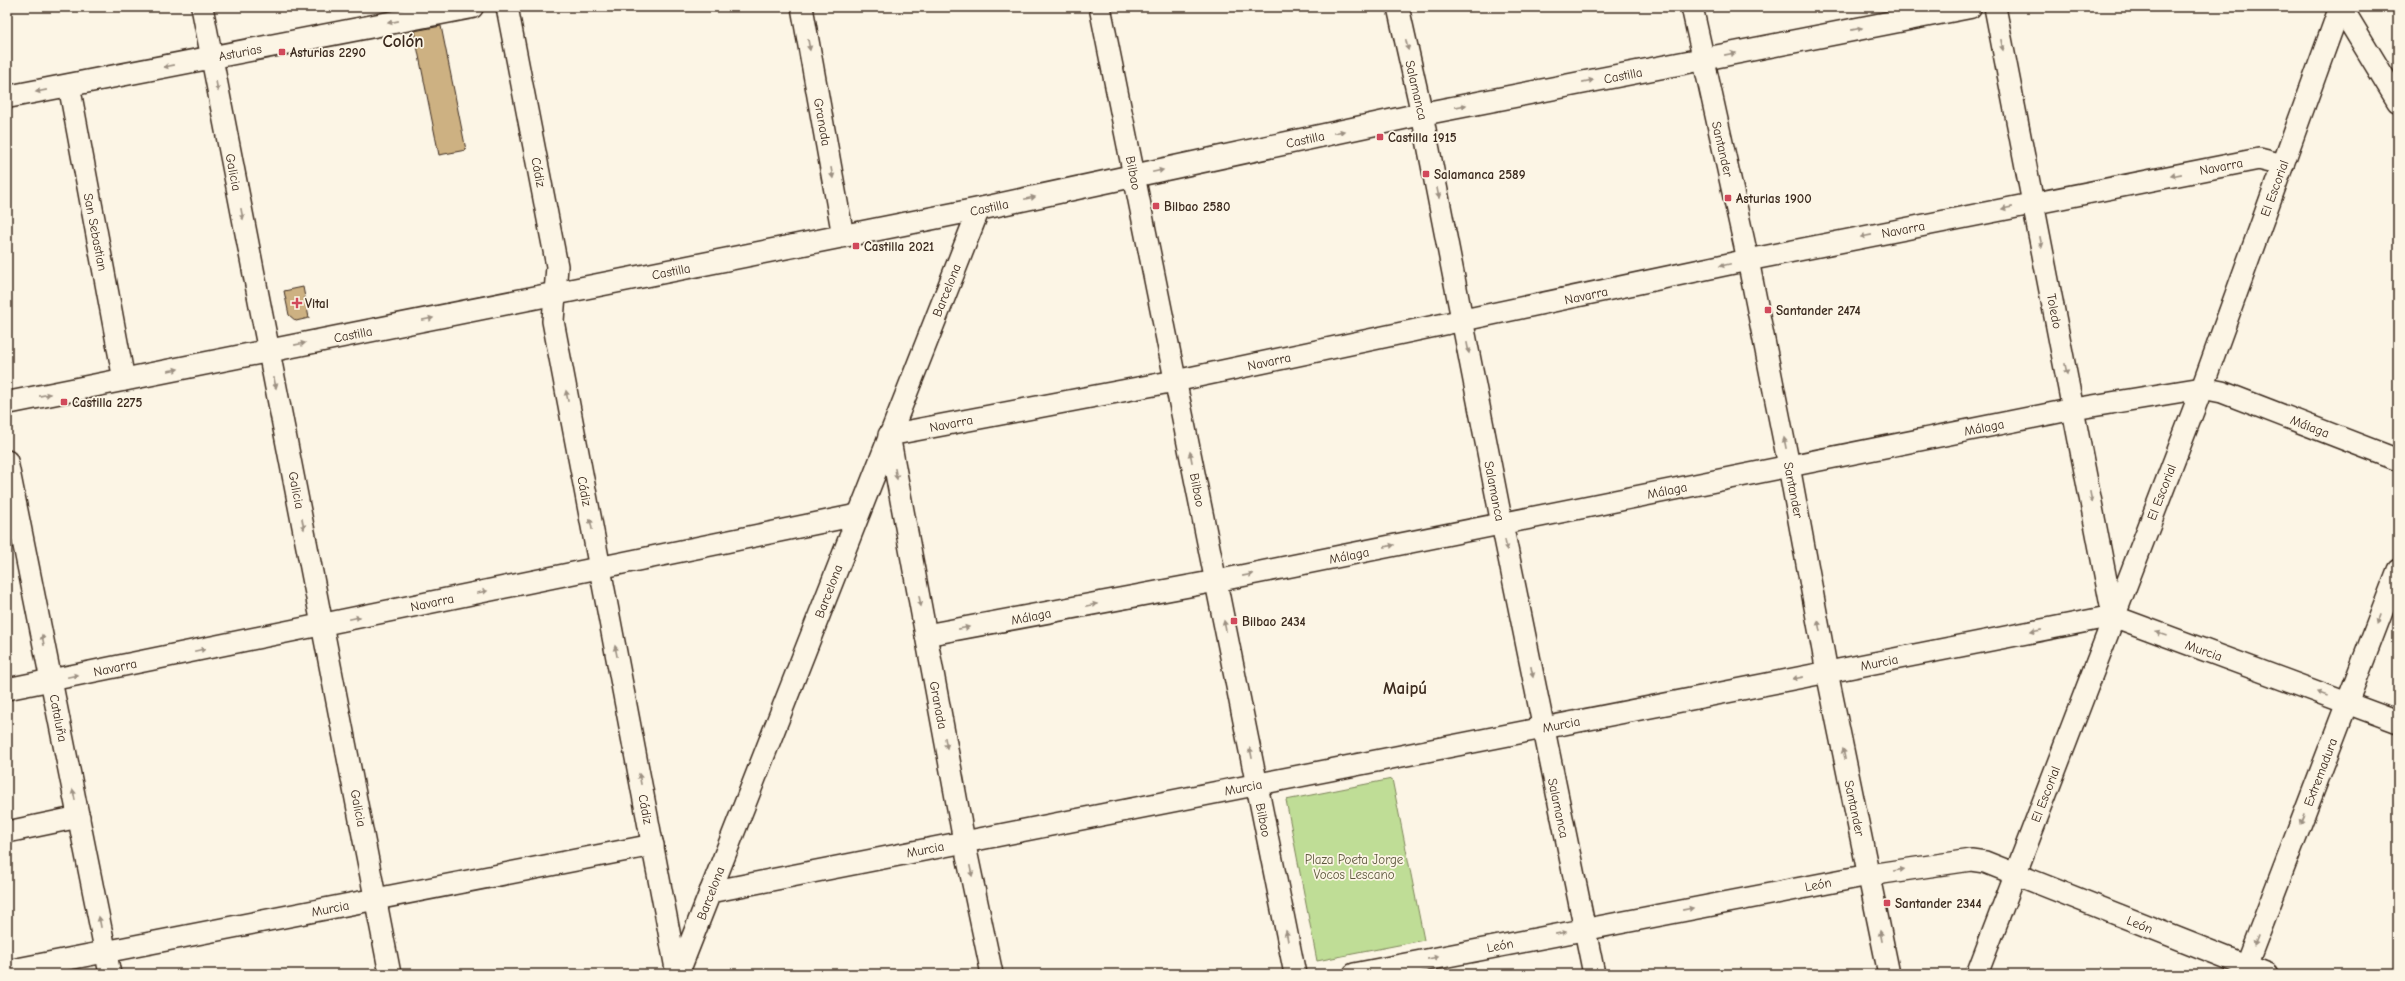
<svg xmlns="http://www.w3.org/2000/svg" width="2405" height="981" viewBox="0 0 2405 981" font-family="'Comic Neue',sans-serif">
<style>
.green{fill:#bfdd96;stroke:#7d845a}
.building{fill:#cdb182;stroke:#3b2a1e}
.lines{fill:none;stroke-linecap:round;stroke-linejoin:round}
.minor-casing{stroke:#3b2a1e;stroke-width:24}
.tertiary-casing{stroke:#3b2a1e;stroke-width:25}
.secondary-casing{stroke:#3b2a1e;stroke-width:25}
.minor{stroke:#fcf5e5;stroke-width:21}
.tertiary{stroke:#fcf5e5;stroke-width:22}
.secondary{stroke:#fcf5e5;stroke-width:22}
.oneway{fill:#9c9082}
.poi-dot{fill:#d1495b;stroke:#fcf5e5;stroke-width:1.5}
.labels{text-anchor:middle;stroke-width:3.5;stroke-linejoin:round;paint-order:stroke}
.street-label{font-size:13px;fill:#3b2a1e;stroke:#fcf5e5}
.poi-label{font-size:13px;font-weight:bold;fill:#3b2a1e;stroke:#fcf5e5;text-anchor:start}
.park-label{font-size:13px;fill:#5c573c;stroke:#fcf5e5}
.district-label{font-size:17px;font-weight:bold;fill:#3b2a1e;stroke:#fcf5e5}
</style>
<rect width="100%" height="100%" fill="#fcf5e5"/>
<filter id="ink" filterUnits="userSpaceOnUse"><feTurbulence type="fractalNoise" baseFrequency=".025" numOctaves="2"/><feDisplacementMap in="SourceGraphic" scale="8" xChannelSelector="R" yChannelSelector="G"/><feConvolveMatrix kernelMatrix="1 2 1 2 8 2 1 2 1" color-interpolation-filters="sRGB"/></filter>
<g filter="url(#ink)">
<polygon class="green" points="1392,779 1424,940 1317,961 1286,800"/>
<g class="building">
<polygon points="441,26 466,150 439,155 414,31"/>
<polygon points="303,287 309,318 296,321 289,315 284,291"/>
</g>
<g class="lines">
<g class="minor-casing">
<g id="minor">
<polyline points="202,7 390,974"/>
<polyline points="507,7 557,266 553,321 677,974"/>
<polyline points="802,7 843,236"/>
<polyline points="1100,7 1295,974"/>
<polyline points="1398,7 1422,114 1502,524 1594,974"/>
<polyline points="1692,7 1748,260 1789,466 1827,672 1889,974"/>
<polyline points="1995,7 2113,616"/>
<polyline points="69,85 124,380"/>
<polyline points="7,461 110,974"/>
<polyline points="926,635 1216,581 2074,409 2202,388 2222,392 2398,460"/>
<polyline points="7,689 857,515"/>
<polyline points="7,832 79,817"/>
<polyline points="710,892 2113,616 2398,722"/>
<polyline points="7,971 653,845"/>
<polyline points="678,974 979,209"/>
<polyline points="992,974 964,841 889,435 1175,381 1748,260 2259,159 2283,165"/>
<polyline points="1354,974 1869,875 1971,860 1985,862 2268,974"/>
<polyline points="1977,974 2202,388 2340,7"/>
<polyline points="2243,974 2398,570"/>
</g>
</g>
<g class="tertiary-casing">
<g id="tertiary">
<polyline points="7,97 472,7"/>
<polyline points="7,403 979,209 1422,114 1970,7"/>
</g>
</g>
<g class="secondary-casing">
<polyline id="secondary" points="2341,7 2398,101"/>
</g>
<use href="#minor" class="minor"/>
<use href="#tertiary" class="tertiary"/>
<use href="#secondary" class="secondary"/>
</g>
<defs><path id="oneway-solid" d="M-6-.8H1V-3.2L6.5 0L1 3.2V.8H-6Z"/></defs>
<g class="oneway">
<use href="#oneway-solid" transform="translate(393 22) rotate(169)"/>
<use href="#oneway-solid" transform="translate(1857 29) rotate(-11)"/>
<use href="#oneway-solid" transform="translate(809 45) rotate(80)"/>
<use href="#oneway-solid" transform="translate(1407 45) rotate(77)"/>
<use href="#oneway-solid" transform="translate(2002 45) rotate(79)"/>
<use href="#oneway-solid" transform="translate(1730 54) rotate(-11)"/>
<use href="#oneway-solid" transform="translate(169 66) rotate(169)"/>
<use href="#oneway-solid" transform="translate(1588 81) rotate(-11)"/>
<use href="#oneway-solid" transform="translate(217 86) rotate(79)"/>
<use href="#oneway-solid" transform="translate(41 91) rotate(169)"/>
<use href="#oneway-solid" transform="translate(1461 106) rotate(-11)"/>
<use href="#oneway-solid" transform="translate(1339 132) rotate(-12)"/>
<use href="#oneway-solid" transform="translate(1158 171) rotate(-12)"/>
<use href="#oneway-solid" transform="translate(832 173) rotate(80)"/>
<use href="#oneway-solid" transform="translate(2176 175) rotate(169)"/>
<use href="#oneway-solid" transform="translate(1438 193) rotate(79)"/>
<use href="#oneway-solid" transform="translate(1030 198) rotate(-12)"/>
<use href="#oneway-solid" transform="translate(2007 208) rotate(169)"/>
<use href="#oneway-solid" transform="translate(242 214) rotate(79)"/>
<use href="#oneway-solid" transform="translate(1866 236) rotate(169)"/>
<use href="#oneway-solid" transform="translate(2041 242) rotate(79)"/>
<use href="#oneway-solid" transform="translate(1725 265) rotate(168)"/>
<use href="#oneway-solid" transform="translate(428 319) rotate(-11)"/>
<use href="#oneway-solid" transform="translate(300 344) rotate(-11)"/>
<use href="#oneway-solid" transform="translate(1468 348) rotate(79)"/>
<use href="#oneway-solid" transform="translate(2066 369) rotate(79)"/>
<use href="#oneway-solid" transform="translate(173 370) rotate(-11)"/>
<use href="#oneway-solid" transform="translate(275 383) rotate(79)"/>
<use href="#oneway-solid" transform="translate(45 395) rotate(-11)"/>
<use href="#oneway-solid" transform="translate(567 396) rotate(-101)"/>
<use href="#oneway-solid" transform="translate(1785 443) rotate(-101)"/>
<use href="#oneway-solid" transform="translate(1191 457) rotate(-101)"/>
<use href="#oneway-solid" transform="translate(896 474) rotate(79)"/>
<use href="#oneway-solid" transform="translate(2091 497) rotate(79)"/>
<use href="#oneway-solid" transform="translate(303 524) rotate(79)"/>
<use href="#oneway-solid" transform="translate(591 524) rotate(-101)"/>
<use href="#oneway-solid" transform="translate(1506 545) rotate(79)"/>
<use href="#oneway-solid" transform="translate(1389 546) rotate(-11)"/>
<use href="#oneway-solid" transform="translate(1248 575) rotate(-11)"/>
<use href="#oneway-solid" transform="translate(482 592) rotate(-12)"/>
<use href="#oneway-solid" transform="translate(920 601) rotate(79)"/>
<use href="#oneway-solid" transform="translate(1092 605) rotate(-11)"/>
<use href="#oneway-solid" transform="translate(355 618) rotate(-12)"/>
<use href="#oneway-solid" transform="translate(2379 619) rotate(111)"/>
<use href="#oneway-solid" transform="translate(1225 626) rotate(-101)"/>
<use href="#oneway-solid" transform="translate(1819 626) rotate(-100)"/>
<use href="#oneway-solid" transform="translate(964 628) rotate(-11)"/>
<use href="#oneway-solid" transform="translate(2036 631) rotate(169)"/>
<use href="#oneway-solid" transform="translate(2161 634) rotate(-160)"/>
<use href="#oneway-solid" transform="translate(43 640) rotate(-101)"/>
<use href="#oneway-solid" transform="translate(200 650) rotate(-12)"/>
<use href="#oneway-solid" transform="translate(616 651) rotate(-101)"/>
<use href="#oneway-solid" transform="translate(1532 672) rotate(79)"/>
<use href="#oneway-solid" transform="translate(73 676) rotate(-12)"/>
<use href="#oneway-solid" transform="translate(1798 678) rotate(169)"/>
<use href="#oneway-solid" transform="translate(2322 694) rotate(-160)"/>
<use href="#oneway-solid" transform="translate(946 743) rotate(79)"/>
<use href="#oneway-solid" transform="translate(1251 753) rotate(-101)"/>
<use href="#oneway-solid" transform="translate(1844 754) rotate(-102)"/>
<use href="#oneway-solid" transform="translate(640 779) rotate(-101)"/>
<use href="#oneway-solid" transform="translate(74 795) rotate(-101)"/>
<use href="#oneway-solid" transform="translate(2302 819) rotate(111)"/>
<use href="#oneway-solid" transform="translate(1899 870) rotate(-9)"/>
<use href="#oneway-solid" transform="translate(971 871) rotate(78)"/>
<use href="#oneway-solid" transform="translate(1688 909) rotate(-11)"/>
<use href="#oneway-solid" transform="translate(100 922) rotate(-101)"/>
<use href="#oneway-solid" transform="translate(1561 933) rotate(-11)"/>
<use href="#oneway-solid" transform="translate(1287 936) rotate(-101)"/>
<use href="#oneway-solid" transform="translate(1881 936) rotate(-101)"/>
<use href="#oneway-solid" transform="translate(2256 941) rotate(111)"/>
<use href="#oneway-solid" transform="translate(1433 958) rotate(-11)"/>
</g>
</g>
<g class="poi-dot">
<rect x="278" y="48" width="8" height="8" rx="2"/>
<rect x="1376" y="133" width="8" height="8" rx="2"/>
<rect x="1422" y="170" width="8" height="8" rx="2"/>
<rect x="1724" y="194" width="8" height="8" rx="2"/>
<rect x="1152" y="202" width="8" height="8" rx="2"/>
<rect x="852" y="242" width="8" height="8" rx="2"/>
<path d="M295 297h4v4h4v4h-4v4h-4v-4h-4v-4h4z"/>
<rect x="1764" y="306" width="8" height="8" rx="2"/>
<rect x="60" y="398" width="8" height="8" rx="2"/>
<rect x="1230" y="617" width="8" height="8" rx="2"/>
<rect x="1883" y="899" width="8" height="8" rx="2"/>
</g>
<g class="labels">
<g class="street-label">
<text transform="translate(240 52) rotate(-11)" y="5">Asturias</text>
<text transform="translate(1623 75) rotate(-11)" y="5">Castilla</text>
<text transform="translate(1417 90) rotate(77)" y="5">Salamanca</text>
<text transform="translate(823 122) rotate(80)" y="5">Granada</text>
<text transform="translate(1305 139) rotate(-12)" y="5">Castilla</text>
<text transform="translate(1723 149) rotate(77)" y="5">Santander</text>
<text transform="translate(2221 166) rotate(-11)" y="5">Navarra</text>
<text transform="translate(234 172) rotate(79)" y="5">Galicia</text>
<text transform="translate(539 172) rotate(79)" y="5">Cádiz</text>
<text transform="translate(1134 173) rotate(79)" y="5">Bilbao</text>
<text transform="translate(2274 188) rotate(-70)" y="5">El Escorial</text>
<text transform="translate(989 207) rotate(-12)" y="5">Castilla</text>
<text transform="translate(1903 229) rotate(-11)" y="5">Navarra</text>
<text transform="translate(96 232) rotate(79)" y="5">San Sebastian</text>
<text transform="translate(671 271) rotate(-11)" y="5">Castilla</text>
<text transform="translate(946 290) rotate(-68)" y="5">Barcelona</text>
<text transform="translate(1586 295) rotate(-12)" y="5">Navarra</text>
<text transform="translate(2055 311) rotate(79)" y="5">Toledo</text>
<text transform="translate(353 334) rotate(-11)" y="5">Castilla</text>
<text transform="translate(1269 361) rotate(-12)" y="5">Navarra</text>
<text transform="translate(951 423) rotate(-11)" y="5">Navarra</text>
<text transform="translate(2310 426) rotate(21)" y="5">Málaga</text>
<text transform="translate(1984 427) rotate(-11)" y="5">Málaga</text>
<text transform="translate(297 490) rotate(79)" y="5">Galicia</text>
<text transform="translate(1198 490) rotate(79)" y="5">Bilbao</text>
<text transform="translate(1667 490) rotate(-11)" y="5">Málaga</text>
<text transform="translate(1794 490) rotate(79)" y="5">Santander</text>
<text transform="translate(585 491) rotate(79)" y="5">Cádiz</text>
<text transform="translate(1495 491) rotate(79)" y="5">Salamanca</text>
<text transform="translate(2161 492) rotate(-69)" y="5">El Escorial</text>
<text transform="translate(1349 555) rotate(-11)" y="5">Málaga</text>
<text transform="translate(828 591) rotate(-69)" y="5">Barcelona</text>
<text transform="translate(432 602) rotate(-12)" y="5">Navarra</text>
<text transform="translate(1031 616) rotate(-11)" y="5">Málaga</text>
<text transform="translate(2204 650) rotate(20)" y="5">Murcia</text>
<text transform="translate(1879 662) rotate(-11)" y="5">Murcia</text>
<text transform="translate(115 667) rotate(-12)" y="5">Navarra</text>
<text transform="translate(939 705) rotate(79)" y="5">Granada</text>
<text transform="translate(59 718) rotate(79)" y="5">Cataluña</text>
<text transform="translate(1561 724) rotate(-11)" y="5">Murcia</text>
<text transform="translate(2320 772) rotate(-69)" y="5">Extremadura</text>
<text transform="translate(1243 787) rotate(-11)" y="5">Murcia</text>
<text transform="translate(2045 794) rotate(-69)" y="5">El Escorial</text>
<text transform="translate(359 808) rotate(79)" y="5">Galicia</text>
<text transform="translate(1559 808) rotate(78)" y="5">Salamanca</text>
<text transform="translate(1855 808) rotate(78)" y="5">Santander</text>
<text transform="translate(646 809) rotate(79)" y="5">Cádiz</text>
<text transform="translate(1264 820) rotate(79)" y="5">Bilbao</text>
<text transform="translate(925 849) rotate(-11)" y="5">Murcia</text>
<text transform="translate(1818 884) rotate(-11)" y="5">León</text>
<text transform="translate(710 893) rotate(-69)" y="5">Barcelona</text>
<text transform="translate(330 908) rotate(-11)" y="5">Murcia</text>
<text transform="translate(2140 924) rotate(22)" y="5">León</text>
<text transform="translate(1500 945) rotate(-11)" y="5">León</text>
</g>
<g class="poi-label">
<text x="290" y="57">Asturias 2290</text>
<text x="1388" y="142">Castilla 1915</text>
<text x="1434" y="179">Salamanca 2589</text>
<text x="1736" y="203">Asturias 1900</text>
<text x="1164" y="211">Bilbao 2580</text>
<text x="864" y="251">Castilla 2021</text>
<text x="305" y="308">Vital</text>
<text x="1776" y="315">Santander 2474</text>
<text x="72" y="407">Castilla 2275</text>
<text x="1242" y="626">Bilbao 2434</text>
<text x="1895" y="908">Santander 2344</text>
</g>
<g class="park-label">
<text x="1354" y="864">Plaza Poeta Jorge<tspan x="1354" dy="15">Vocos Lescano</tspan></text>
</g>
<g class="district-label">
<text x="403" y="47">Colón</text>
<text x="1405" y="694">Maipú</text>
</g>
</g>
<rect width="2405" height="981" fill="none" stroke="#fcf5e5" stroke-width="24"/>
<rect x="12" y="12" width="2381" height="957" fill="none" stroke="#3b2a1e" stroke-width="1.5" filter="url(#ink)"/>
</svg>
